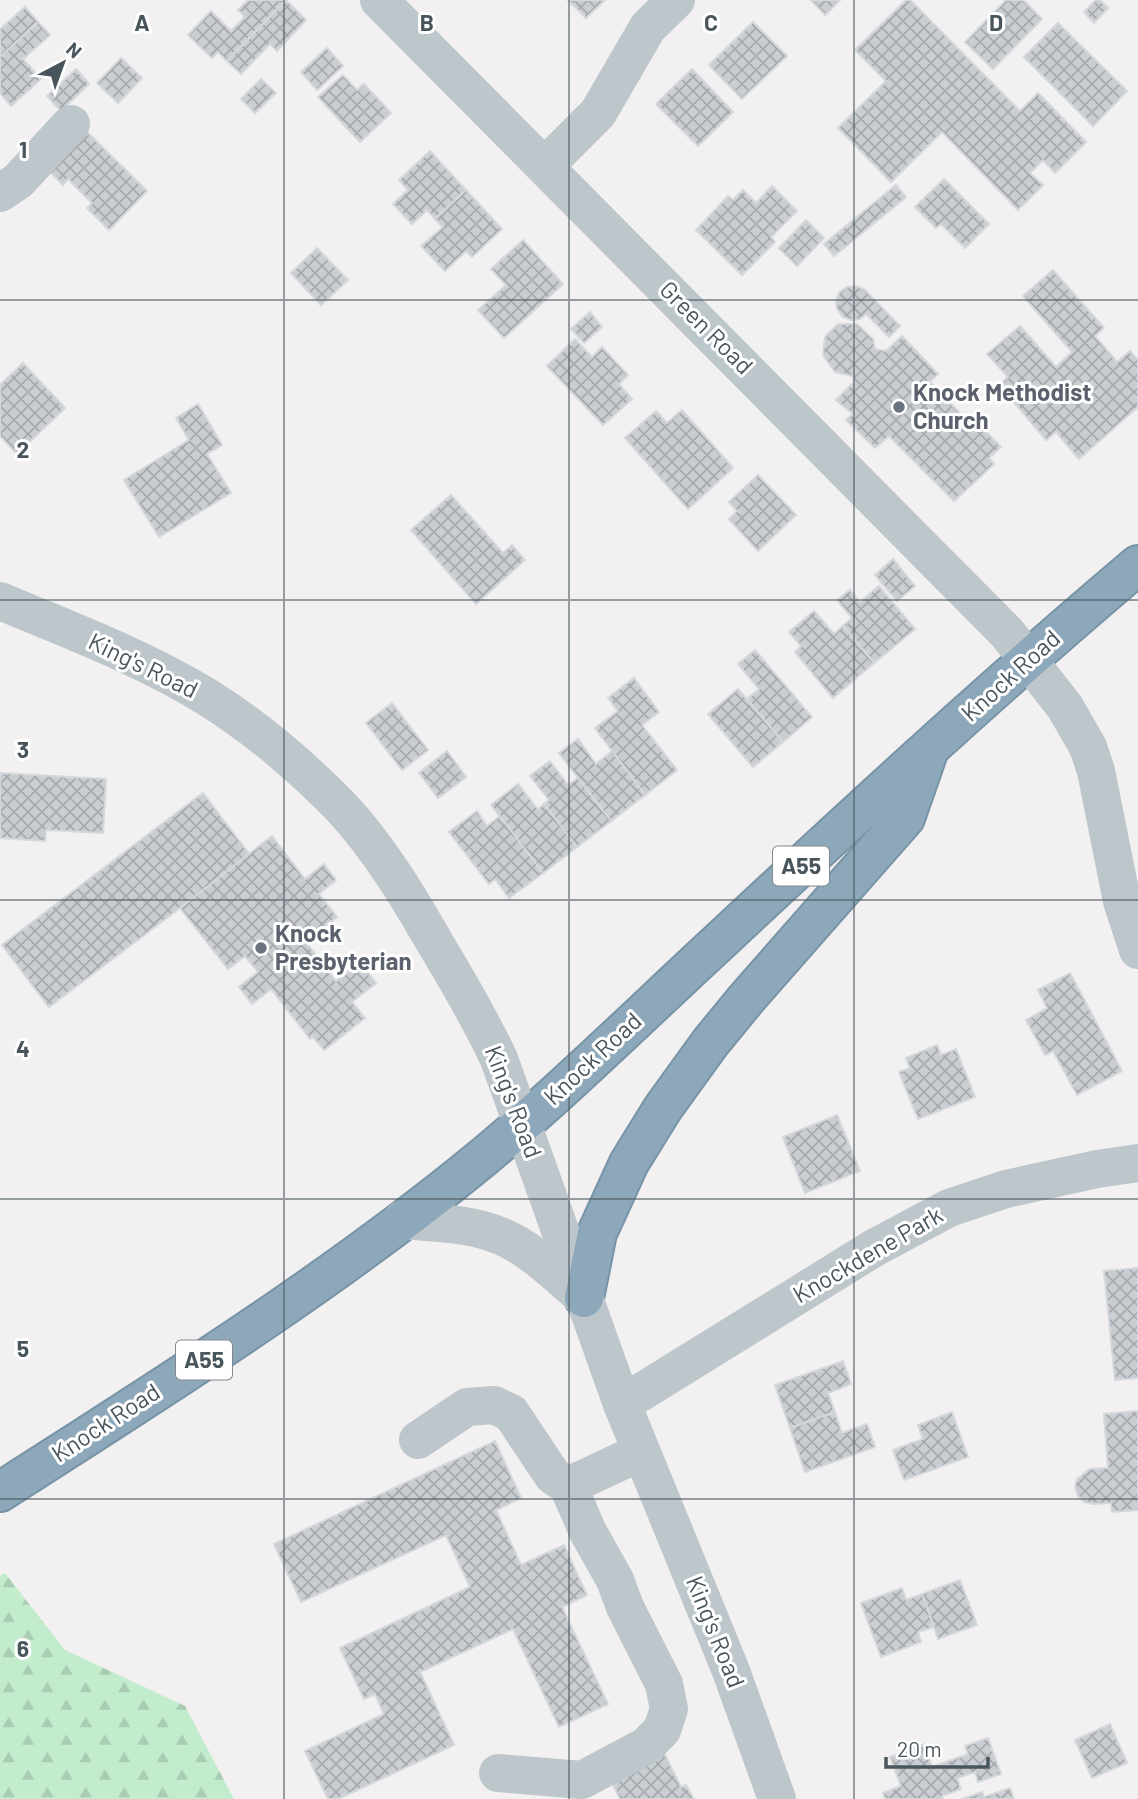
<svg xmlns="http://www.w3.org/2000/svg" width="1138" height="1799" viewBox="0 0 1138 1799" font-family="Barlow,sans-serif">
<style>
.forest{fill:url(#forest-firs)}
.building{fill:url(#building-cross-hatch);stroke:#d4d7db;stroke-width:2}
.lines{fill:none;stroke-linecap:round;stroke-linejoin:round}
.highway-casing{stroke:#7794a6;stroke-width:42}
.minor{stroke:#bdc6cb;stroke-width:38}
.highway{stroke:#8ca8ba;stroke-width:38}
.grid{fill:none;stroke:#49555c;stroke-width:2;stroke-opacity:0.55}
.worship-dot{fill:#6b7280;stroke:#fff;stroke-width:2.5}
.labels{text-anchor:middle;stroke-width:6;stroke-linejoin:round;paint-order:stroke}
.shield{fill:#fff;stroke:#80888d;stroke-width:2}
.shield-label{font-size:23px;font-weight:bold;fill:#49555c}
.street-label{font-size:24px;fill:#49555c;stroke:#fff}
.worship-label{font-size:24px;font-weight:bold;fill:#5b616d;stroke:#fff;text-anchor:start}
.grid-label{font-size:23px;text-anchor:middle;font-weight:bold;fill:#49555c;stroke:#fff;stroke-width:6;stroke-linejoin:round;paint-order:stroke}
</style>
<defs>
<pattern id="forest-firs" width="22" height="20" patternUnits="userSpaceOnUse" patternTransform="scale(1.75)"><rect width="22" height="20" fill="#c3eccd"/><path d="M5 1l3.5 6h-7zM16 11l3.5 6h-7z" fill="#a9ccb2"/></pattern>
<pattern id="building-cross-hatch" width="8" height="8" patternUnits="userSpaceOnUse" patternTransform="scale(1.75)"><rect width="8" height="8" fill="#caced2"/><path d="M0 0l8 8M0 8l8-8" fill="none" stroke="#a6aaae"/></pattern>
</defs>
<rect width="100%" height="100%" fill="#f2f0f0"/>
<polygon class="forest" points="5,1573 65,1650 185,1706 234,1799 0,1799 0,1576"/>
<g class="building">
<polygon points="248,0 286,0 227,61 218,52 212,58 188,35 211,11 231,31 245,17 238,10"/>
<polygon points="286,0 306,20 277,51 270,44 241,74 227,61"/>
<polygon points="568,0 605,0 586,18"/>
<polygon points="811,0 840,0 825,15"/>
<polygon points="906,0 910,0 1020,111 1038,93 1086,142 1055,173 1043,160 1030,173 1043,185 1018,210 942,132 891,182 838,128 886,81 855,50"/>
<polygon points="1006,0 1023,0 1042,19 993,69 965,42"/>
<polygon points="1096,0 1100,0 1108,8 1094,23 1084,12"/>
<polygon points="25,7 38,22 0,57 0,29"/>
<polygon points="38,22 50,35 23,59 41,79 11,106 0,93 0,57"/>
<polygon points="753,22 787,56 742,99 709,65"/>
<polygon points="1058,23 1127,91 1093,126 1024,57"/>
<polygon points="327,48 343,66 317,90 301,72"/>
<polygon points="121,58 142,78 118,103 97,83"/>
<polygon points="76,69 89,84 61,111 47,96"/>
<polygon points="692,69 733,112 698,146 656,104"/>
<polygon points="343,75 357,90 364,84 391,113 360,142 318,97"/>
<polygon points="261,79 276,93 255,113 241,99"/>
<polygon points="81,126 147,191 109,230 87,208 92,203 68,179 63,185 43,165"/>
<polygon points="430,151 466,190 435,219 427,210 412,224 393,204 408,190 399,180"/>
<polygon points="944,179 989,224 965,248 941,224 936,228 915,207"/>
<polygon points="896,185 906,197 834,256 824,244"/>
<polygon points="772,186 797,211 771,237 775,242 742,275 696,230 728,196 733,200 743,190 756,203"/>
<polygon points="466,190 502,229 472,257 466,251 445,271 421,246 443,227 435,219"/>
<polygon points="806,220 824,238 797,266 779,248"/>
<polygon points="523,240 563,284 504,338 478,310 506,285 491,269"/>
<polygon points="317,248 348,280 321,305 291,273"/>
<polygon points="1053,270 1104,328 1095,336 1117,362 1130,351 1138,360 1138,407 1079,459 1056,432 1046,440 999,385 1008,377 987,354 1020,326 1056,367 1072,352 1023,296"/>
<polygon points="856,286 864,289 900,326 889,337 866,314 860,319 851,320 843,317 837,309 836,300 840,292 847,287"/>
<polygon points="590,312 602,327 584,343 571,329"/>
<polygon points="838,324 857,324 873,339 875,349 886,351 902,336 938,374 930,382 976,430 981,426 1001,447 989,458 994,464 954,501 889,436 875,448 846,420 853,414 836,400 854,382 853,376 835,372 823,355 825,337"/>
<polygon points="575,339 592,357 602,347 628,375 619,384 632,399 603,425 547,366"/>
<polygon points="23,363 65,408 17,454 0,436 0,385"/>
<polygon points="198,404 222,445 207,454 231,493 159,537 124,480 189,440 176,418"/>
<polygon points="682,410 733,468 688,509 625,438 656,411 667,423"/>
<polygon points="758,475 796,515 758,551 729,519 737,511 729,502"/>
<polygon points="451,495 503,553 512,545 525,560 476,604 411,530"/>
<polygon points="893,559 915,586 897,601 875,575"/>
<polygon points="879,586 915,629 874,663 843,626 852,618 837,600 850,590 860,602"/>
<polygon points="814,611 834,634 843,626 874,663 833,698 795,652 801,646 789,632"/>
<polygon points="755,650 812,717 783,742 747,699 759,689 738,664"/>
<polygon points="634,678 659,712 642,725 677,770 645,795 595,728 618,711 608,698"/>
<polygon points="738,689 783,742 753,767 708,714"/>
<polygon points="392,703 428,750 402,770 366,723"/>
<polygon points="578,739 596,764 612,751 645,795 611,821 559,753"/>
<polygon points="447,751 466,777 438,798 419,773"/>
<polygon points="550,761 568,785 578,778 611,821 577,847 544,804 549,800 530,776"/>
<polygon points="0,773 106,779 103,833 46,830 45,841 0,838"/>
<polygon points="518,784 538,809 544,804 577,847 543,873 491,805"/>
<polygon points="203,793 250,855 49,1007 2,945"/>
<polygon points="477,811 487,826 500,816 543,873 509,898 495,879 489,884 449,832"/>
<polygon points="272,836 305,879 324,864 336,880 319,894 337,917 305,941 336,981 360,963 376,983 352,1002 365,1018 324,1050 313,1037 310,1039 271,989 252,1004 239,987 258,972 245,956 228,969 180,908"/>
<polygon points="1070,973 1122,1071 1077,1095 1053,1051 1045,1055 1026,1020 1047,1008 1038,990"/>
<polygon points="937,1045 941,1055 956,1049 975,1097 918,1119 899,1072 910,1068 906,1058"/>
<polygon points="837,1115 860,1171 805,1193 783,1137"/>
<polygon points="1138,1268 1138,1378 1115,1380 1104,1271"/>
<polygon points="843,1361 851,1384 828,1393 835,1412 790,1428 775,1385"/>
<polygon points="1138,1411 1138,1510 1112,1512 1111,1503 1093,1504 1084,1502 1078,1496 1075,1487 1077,1479 1090,1469 1108,1468 1104,1414"/>
<polygon points="835,1412 842,1433 867,1424 875,1447 805,1472 790,1428"/>
<polygon points="952,1412 968,1457 904,1480 893,1450 923,1439 918,1425"/>
<polygon points="495,1441 521,1498 496,1510 521,1565 564,1545 587,1595 562,1607 608,1704 559,1727 513,1629 420,1672 454,1745 338,1799 328,1799 305,1751 384,1714 375,1694 364,1699 340,1648 470,1587 446,1535 301,1602 274,1544"/>
<polygon points="960,1580 977,1625 938,1639 922,1594"/>
<polygon points="902,1588 906,1600 922,1594 934,1627 918,1632 921,1642 881,1657 861,1603"/>
<polygon points="1110,1724 1127,1763 1092,1778 1075,1740"/>
<polygon points="988,1738 1001,1774 978,1782 975,1772 957,1778 961,1789 942,1796 943,1799 885,1799 883,1793 901,1786 890,1757 924,1744 932,1767 968,1754 965,1746"/>
<polygon points="663,1751 681,1787 686,1785 694,1799 620,1799 610,1779"/>
<polygon points="1010,1788 1014,1799 962,1799 982,1792 984,1797"/>
</g>
<g class="lines">
<g class="highway-casing">
<g id="highway">
<polyline points="584,1298 597,1233 629,1163 663,1108 710,1043 746,999 905,818 927,755"/>
<path d="M 0,1492 C 163,1387 329,1284 480,1160 C 563,1091 641,1014 720,941 C 857,813 995,686 1138,565"/>
</g>
</g>
<g class="minor">
<polyline points="379,0 1007,633 1065,707 1088,747 1096,771 1122,901 1138,950"/>
<polyline points="545,166 598,113 648,27 676,0"/>
<polyline points="0,193 18,181 71,124"/>
<path d="M 0,601 C 69,630 142,657 207,697 C 255,727 302,767 342,808 C 379,848 408,896 435,943 C 458,981 480,1019 499,1059 L 622,1404 L 731,1671 L 777,1799"/>
<path d="M 402,1220 C 435,1223 472,1223 503,1237 C 533,1250 559,1277 584,1298"/>
<polyline points="622,1404 874,1248 949,1208 1006,1189 1097,1169 1138,1163"/>
<polyline points="418,1440 467,1407 494,1405 511,1413 553,1476 568,1486 641,1452"/>
<polyline points="498,1773 582,1780 646,1746 662,1730 669,1709 664,1684 625,1607 615,1580 588,1532 568,1486"/>
</g>
<use href="#highway" class="highway"/>
</g>
<path class="grid" d="M 284,0 L 284,1799M 569,0 L 569,1799M 854,0 L 854,1799M 0,300 L 1138,300M 0,600 L 1138,600M 0,900 L 1138,900M 0,1199 L 1138,1199M 0,1499 L 1138,1499"/>
<g class="worship-dot">
<circle cx="899" cy="407" r="7"/>
<circle cx="261" cy="948" r="7"/>
</g>
<g class="labels">
<g class="shield">
<rect x="773" y="846.5" width="56" height="39" rx="5"/>
<rect x="176" y="1340.5" width="56" height="39" rx="5"/>
</g>
<g class="shield-label">
<text x="801" y="874">A55</text>
<text x="204" y="1368">A55</text>
</g>
<g class="street-label">
<text transform="translate(706 328) rotate(45)" y="8">Green Road</text>
<text transform="translate(143 666) rotate(26)" y="8">King's Road</text>
<text transform="translate(1011 676) rotate(-42)" y="8">Knock Road</text>
<text transform="translate(593 1059) rotate(-43)" y="8">Knock Road</text>
<text transform="translate(513 1102) rotate(69)" y="8">King's Road</text>
<text transform="translate(868 1255) rotate(-30)" y="8">Knockdene Park</text>
<text transform="translate(106 1423) rotate(-33)" y="8">Knock Road</text>
<text transform="translate(715 1632) rotate(68)" y="8">King's Road</text>
</g>
<g class="worship-label">
<text x="913" y="401">Knock Methodist<tspan x="913" dy="28">Church</tspan></text>
<text x="275" y="942">Knock<tspan x="275" dy="28">Presbyterian</tspan></text>
</g>
</g>
<g class="grid-label">
<text x="142" y="31">A</text>
<text x="427" y="31">B</text>
<text x="711" y="31">C</text>
<text x="996" y="31">D</text>
<text x="23" y="158">1</text>
<text x="23" y="458">2</text>
<text x="23" y="758">3</text>
<text x="23" y="1057">4</text>
<text x="23" y="1357">5</text>
<text x="23" y="1657">6</text>
</g>
<g transform="translate(63 63) rotate(41)" stroke="#ffffff" stroke-width="5" paint-order="stroke">
<path d="M0-5L12 26L0 18L-12 26Z" fill="#49555c"/>
<text y="-10" font-size="19" font-weight="bold" text-anchor="middle" fill="#49555c">N</text>
</g>
<path d="M886 1757v10h102v-10" fill="none" stroke="#49555c" stroke-width="3.5"/>
<text x="897" y="1757" font-size="21" fill="#49555c" stroke="#ffffff" stroke-width="5" paint-order="stroke">20 m</text>
</svg>
